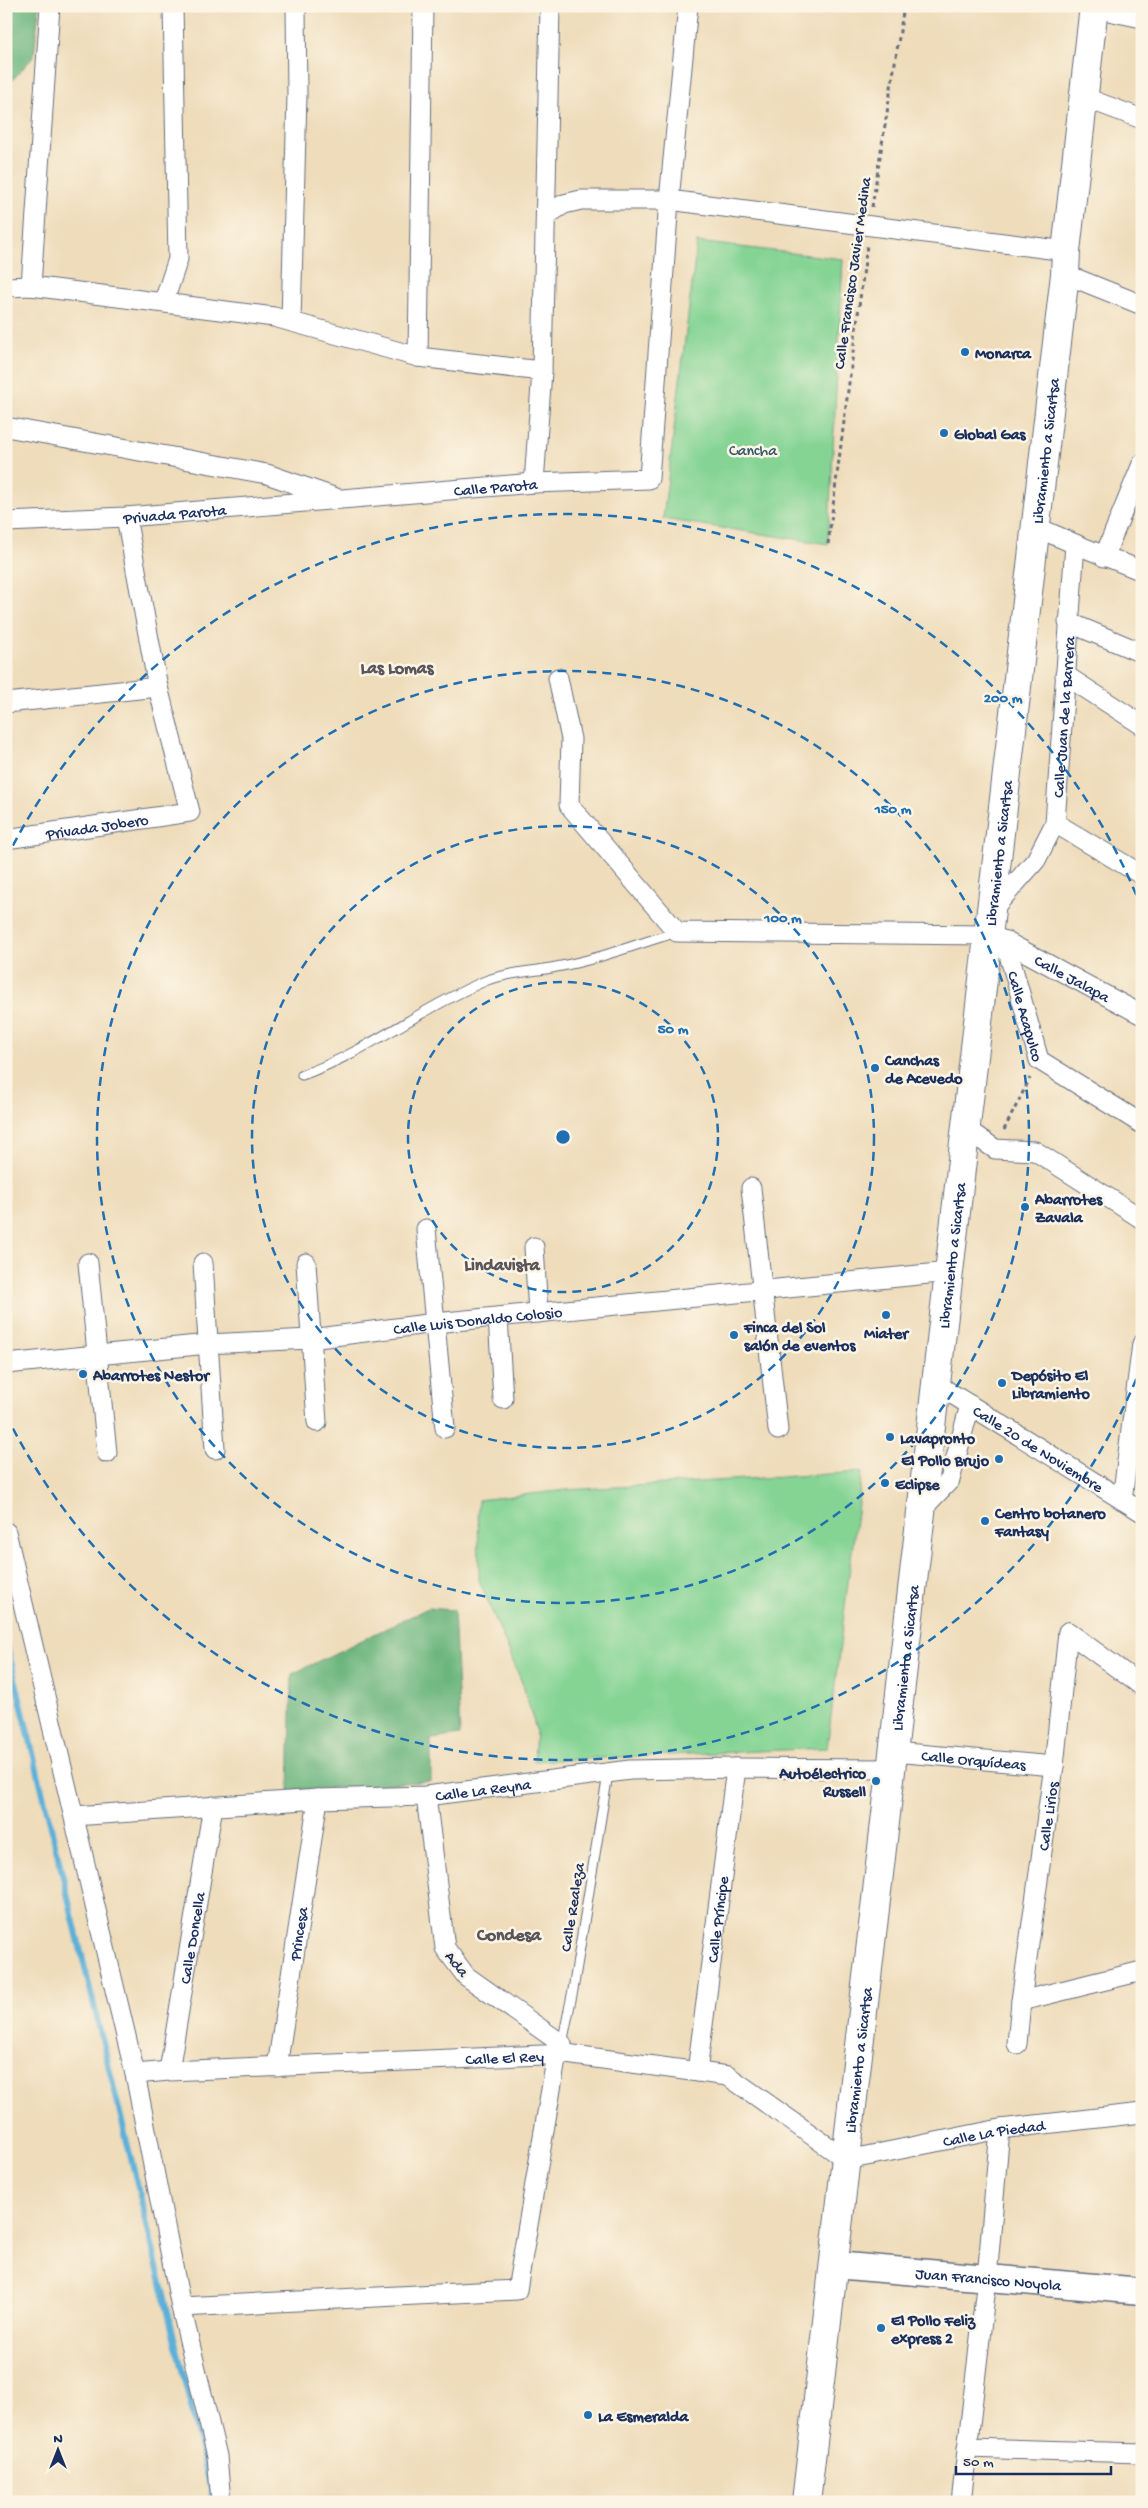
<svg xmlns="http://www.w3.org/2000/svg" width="1148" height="2508" viewBox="0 0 1148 2508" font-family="'Gochi Hand',sans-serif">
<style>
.green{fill:#85d494;stroke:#508279}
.forest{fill:#6cb67e;stroke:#44726e}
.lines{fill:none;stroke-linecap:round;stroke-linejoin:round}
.stream{stroke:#5cb0d8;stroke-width:6}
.lane-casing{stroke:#656c7e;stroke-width:11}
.street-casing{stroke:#656c7e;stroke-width:21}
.secondary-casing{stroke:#656c7e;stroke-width:29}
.primary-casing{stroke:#656c7e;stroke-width:30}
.path{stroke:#656c7e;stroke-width:3;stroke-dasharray:4 4;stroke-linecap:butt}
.lane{stroke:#fff;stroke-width:9}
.street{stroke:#fff;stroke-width:19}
.secondary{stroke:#fff;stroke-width:26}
.primary{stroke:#fff;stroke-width:28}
.ring{fill:none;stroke:#1f6fb2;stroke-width:2.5;stroke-dasharray:9 6}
.poi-dot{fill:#1f6fb2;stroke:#fcf5e5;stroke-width:2}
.labels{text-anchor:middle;stroke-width:5;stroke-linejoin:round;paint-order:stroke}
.street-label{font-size:16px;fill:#1b2f5e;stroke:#fcf5e5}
.poi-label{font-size:16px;font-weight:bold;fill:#1b2f5e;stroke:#fcf5e5;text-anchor:start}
.park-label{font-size:16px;fill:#36586c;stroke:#fcf5e5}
.neighbourhood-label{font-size:18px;font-weight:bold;fill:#5a555b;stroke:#fcf5e5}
.centre{fill:#1f6fb2;stroke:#fcf5e5;stroke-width:2.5}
.ring-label{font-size:15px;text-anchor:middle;font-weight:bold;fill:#1f6fb2;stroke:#fcf5e5;stroke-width:5;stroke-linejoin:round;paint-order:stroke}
</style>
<rect width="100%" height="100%" fill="#fcf5e5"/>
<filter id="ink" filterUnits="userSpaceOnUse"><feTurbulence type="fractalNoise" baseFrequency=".02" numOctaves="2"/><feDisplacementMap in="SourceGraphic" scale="10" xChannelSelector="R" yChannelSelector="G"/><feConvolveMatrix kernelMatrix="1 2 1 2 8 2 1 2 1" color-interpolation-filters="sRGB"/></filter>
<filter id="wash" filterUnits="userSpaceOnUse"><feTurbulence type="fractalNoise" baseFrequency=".0096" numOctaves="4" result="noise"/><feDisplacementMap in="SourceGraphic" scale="20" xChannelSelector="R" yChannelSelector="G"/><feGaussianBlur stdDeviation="1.12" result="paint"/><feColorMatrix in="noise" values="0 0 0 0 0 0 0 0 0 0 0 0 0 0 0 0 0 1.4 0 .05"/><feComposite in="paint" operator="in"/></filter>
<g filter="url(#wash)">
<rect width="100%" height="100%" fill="#eedcba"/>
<g class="green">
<polygon points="697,242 843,259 828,544 663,519"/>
<polygon points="862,1472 827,1748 534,1761 536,1730 523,1685 479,1580 478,1500 566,1490"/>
</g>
<g class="forest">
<polygon points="6,6 39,6 34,56 6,87"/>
<polygon points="428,1608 454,1610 460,1735 431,1739 431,1781 289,1791 292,1674"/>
</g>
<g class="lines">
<polyline class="stream" points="6,1641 211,2490 211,2502"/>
</g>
</g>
<g filter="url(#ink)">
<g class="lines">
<g class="lane-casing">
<g id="lane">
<path d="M 302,1075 C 367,1052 421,1008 485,981 C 508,972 532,972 556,967 C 597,960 637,944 677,932"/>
<polyline points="562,2044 573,1990 608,1774"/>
</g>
</g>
<g class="street-casing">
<g id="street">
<polyline points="1094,8 1142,18"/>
<polyline points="1083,97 1142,119"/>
<polyline points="547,215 564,204 581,200 669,200 1066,251"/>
<polyline points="1065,274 1142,305"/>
<polyline points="31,286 50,6"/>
<polyline points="6,287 31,286 274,317 418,357 542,371"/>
<polyline points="164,301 178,259 173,6"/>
<polyline points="291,321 297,95 296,6"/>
<polyline points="418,357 423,6"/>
<polyline points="6,427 267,474 336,498"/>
<polyline points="534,483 542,371 550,6"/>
<path id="s1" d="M 6,522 L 126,517 L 534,483 L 649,479 L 669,200 L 688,6"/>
<polyline points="1075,544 1142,571"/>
<polyline points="1104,557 1142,464"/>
<polyline points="1068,622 1142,653"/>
<polyline points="1065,675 1142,725"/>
<path id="s2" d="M 558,678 L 571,739 L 569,805 L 677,932 L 988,935 L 1005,941 L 1142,1015"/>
<polyline points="6,703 158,687"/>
<polyline points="1055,823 1142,875"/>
<path id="s3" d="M 6,839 L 190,812 L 158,687 L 126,517"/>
<path id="s4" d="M 991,911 L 1036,860 L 1055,823 L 1075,544 L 1036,527"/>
<path id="s5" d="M 1005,941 L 1039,1060 L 1142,1124"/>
<polyline points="966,1129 995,1149 1035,1151 1142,1219"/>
<polyline points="751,1188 778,1430"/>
<polyline points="426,1229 445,1428"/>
<polyline points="534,1247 538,1313"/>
<polyline points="88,1263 107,1453"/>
<polyline points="203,1263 215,1449"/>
<polyline points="306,1263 317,1422"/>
<polyline points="498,1317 503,1399"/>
<path id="s6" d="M 6,1364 L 208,1344 L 310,1339 L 435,1323 L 949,1272"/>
<path id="s7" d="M 936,1384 L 1142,1512"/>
<polyline points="1122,1500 1142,1344"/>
<polyline points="922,1509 950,1480 970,1405"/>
<polyline points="6,1532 135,2074 181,2307 217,2456 221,2502"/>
<polyline points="1068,1632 1142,1686"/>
<path id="s8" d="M 894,1752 L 1054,1766"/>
<path id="s9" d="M 74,1816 L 318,1799 L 426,1796 L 630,1770 L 736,1768 L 892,1769"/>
<polyline points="1021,2001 1142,1971"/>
<path id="s10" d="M 1017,2044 L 1021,2001 L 1054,1766 L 1068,1632"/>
<path id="s11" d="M 277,2067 L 318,1799"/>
<path id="s12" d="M 169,2071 L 213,1806"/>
<path id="s13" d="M 697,2072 L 736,1768"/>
<path id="s14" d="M 135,2074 L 169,2071 L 566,2054 L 728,2076 L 847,2160 L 1000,2129 L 1142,2113"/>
<polyline points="181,2307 517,2290 557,2054 562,2044 466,1976 445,1948 426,1796"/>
<polyline points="967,2448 1142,2453"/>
<polyline points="961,2502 987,2278 1000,2129"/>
</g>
</g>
<g class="secondary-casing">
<g id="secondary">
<path id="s15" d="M 834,2265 L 1142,2291"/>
</g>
</g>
<g class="primary-casing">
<g id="primary">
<path id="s16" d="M 806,2502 L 1065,274 L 1066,251 L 1094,6"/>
</g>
</g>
<g class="path">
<polyline points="872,207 904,6"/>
<polyline points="828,544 867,245"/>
<polyline points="1004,1130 1030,1078"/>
</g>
<use href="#lane" class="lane"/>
<use href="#street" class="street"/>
<use href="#secondary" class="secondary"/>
<use href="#primary" class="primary"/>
</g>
</g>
<g class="ring">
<circle cx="563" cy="1137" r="155"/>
<circle cx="563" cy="1137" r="311"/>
<circle cx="563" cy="1137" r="466"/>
<path d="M1142 1365A622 622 0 0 1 6 1415M6 859A622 622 0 0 1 1142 909"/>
</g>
<g class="poi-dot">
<circle cx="965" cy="352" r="5"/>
<circle cx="944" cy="433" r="5"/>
<circle cx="875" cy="1068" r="5"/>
<circle cx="1025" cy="1207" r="5"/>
<circle cx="886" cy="1315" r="5"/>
<circle cx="734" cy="1335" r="5"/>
<circle cx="83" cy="1374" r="5"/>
<circle cx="1002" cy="1383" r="5"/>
<circle cx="890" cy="1437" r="5"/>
<circle cx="999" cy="1459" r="5"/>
<circle cx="885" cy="1483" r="5"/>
<circle cx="985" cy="1521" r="5"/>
<circle cx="876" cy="1781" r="5"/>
<circle cx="881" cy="2328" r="5"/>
<circle cx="588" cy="2415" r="5"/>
</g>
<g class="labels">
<g class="street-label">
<text transform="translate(851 273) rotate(-82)" y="6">Calle Francisco Javier Medina</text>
<text dy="6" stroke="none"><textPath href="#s16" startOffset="2065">Libramiento a Sicartsa</textPath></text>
<text dy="6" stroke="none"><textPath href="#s1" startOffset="491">Calle Parota</textPath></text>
<text dy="6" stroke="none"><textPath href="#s1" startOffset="169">Privada Parota</textPath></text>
<text dy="6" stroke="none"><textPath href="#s4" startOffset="216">Calle Juan de la Barrera</textPath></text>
<text dy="6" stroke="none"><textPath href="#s3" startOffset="92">Privada Jobero</textPath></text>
<text dy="6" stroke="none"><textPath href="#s16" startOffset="1660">Libramiento a Sicartsa</textPath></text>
<text dy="6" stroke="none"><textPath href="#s2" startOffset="701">Calle Jalapa</textPath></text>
<text dy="6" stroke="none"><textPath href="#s5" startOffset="78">Calle Acapulco</textPath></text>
<text dy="6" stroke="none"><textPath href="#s16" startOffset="1255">Libramiento a Sicartsa</textPath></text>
<text dy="6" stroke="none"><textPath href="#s6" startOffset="474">Calle Luis Donaldo Colosio</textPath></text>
<text dy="6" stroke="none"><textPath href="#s7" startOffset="121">Calle 20 de Noviembre</textPath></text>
<text dy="6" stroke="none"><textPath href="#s16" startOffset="850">Libramiento a Sicartsa</textPath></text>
<text dy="6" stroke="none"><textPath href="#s8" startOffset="80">Calle Orquídeas</textPath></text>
<text dy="6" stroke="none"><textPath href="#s9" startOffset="410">Calle La Reyna</textPath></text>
<text dy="6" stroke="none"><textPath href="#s10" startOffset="230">Calle Lirios</textPath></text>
<text transform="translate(571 1907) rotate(-81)" y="6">Calle Realeza</text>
<text dy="6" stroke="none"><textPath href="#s13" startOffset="154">Calle Príncipe</textPath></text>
<text dy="6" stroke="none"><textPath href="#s11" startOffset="135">Princesa</textPath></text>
<text dy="6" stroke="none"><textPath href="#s12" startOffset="135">Calle Doncella</textPath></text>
<text transform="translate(458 1963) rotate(51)" y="6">Ada</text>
<text dy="6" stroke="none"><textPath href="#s14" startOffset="370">Calle El Rey</textPath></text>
<text dy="6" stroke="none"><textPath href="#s16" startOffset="445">Libramiento a Sicartsa</textPath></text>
<text dy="6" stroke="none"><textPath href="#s14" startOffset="890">Calle La Piedad</textPath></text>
<text dy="6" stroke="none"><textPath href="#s15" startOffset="155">Juan Francisco Noyola</textPath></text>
</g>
<g class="poi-label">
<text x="975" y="358">Monarca</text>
<text x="954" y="439">Global Gas</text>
<text x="885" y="1065">Canchas<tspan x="885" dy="18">de Acevedo</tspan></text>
<text x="1035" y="1204">Abarrotes<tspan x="1035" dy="18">Zavala</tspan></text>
<text x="744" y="1332">Finca del Sol<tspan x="744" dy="18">salón de eventos</tspan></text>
<text x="886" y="1338" text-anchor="middle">Miater</text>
<text x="93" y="1380">Abarrotes Nestor</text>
<text x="1012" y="1380">Depósito El<tspan x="1012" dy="18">Libramiento</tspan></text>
<text x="900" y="1443">Lavapronto</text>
<text x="989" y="1465" text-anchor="end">El Pollo Brujo</text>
<text x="895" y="1489">Eclipse</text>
<text x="995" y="1518">Centro botanero<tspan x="995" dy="18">Fantasy</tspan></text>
<text x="866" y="1778" text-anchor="end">Autoélectrico<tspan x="866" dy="18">Russell</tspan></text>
<text x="891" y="2325">El Pollo Feliz<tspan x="891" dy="18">express 2</tspan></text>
<text x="598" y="2421">La Esmeralda</text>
</g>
<g class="park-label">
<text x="753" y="455">Cancha</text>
</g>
<g class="neighbourhood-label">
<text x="397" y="673">Las Lomas</text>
<text x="502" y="1270">Lindavista</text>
<text x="509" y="1940">Condesa</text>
</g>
</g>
<circle cx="563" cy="1137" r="8" class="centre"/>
<g class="ring-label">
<text x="1003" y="702">200 m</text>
<text x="893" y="813">150 m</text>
<text x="783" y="922">100 m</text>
<text x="673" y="1033">50 m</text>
</g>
<rect width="1148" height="2508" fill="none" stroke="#fcf5e5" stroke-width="25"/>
<g transform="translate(58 2450)" stroke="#fcf5e5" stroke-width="4" paint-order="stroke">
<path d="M0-4L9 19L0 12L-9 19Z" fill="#1b2f5e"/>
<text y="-8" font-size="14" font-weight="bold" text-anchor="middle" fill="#1b2f5e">N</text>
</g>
<path d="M956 2466v8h155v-8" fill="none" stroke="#1b2f5e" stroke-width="2.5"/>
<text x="963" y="2466" font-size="15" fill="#1b2f5e" stroke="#fcf5e5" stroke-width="4" paint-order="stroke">50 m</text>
</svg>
